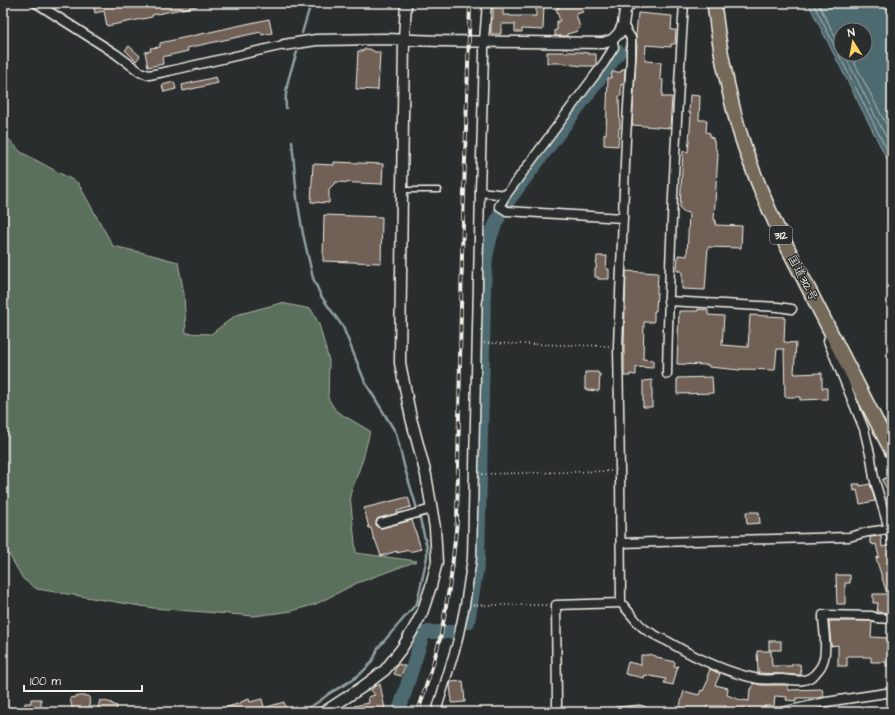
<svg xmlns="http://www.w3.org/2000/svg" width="895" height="715" viewBox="0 0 895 715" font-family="'Architects Daughter','Klee One',sans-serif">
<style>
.green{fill:#5a705b;stroke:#a7b0a2}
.water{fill:#4e6b71;stroke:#90a1a1;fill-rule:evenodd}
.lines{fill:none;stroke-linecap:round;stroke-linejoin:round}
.shore{stroke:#b2bbb8;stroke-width:1}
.stream{stroke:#90a1a1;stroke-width:2.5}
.river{stroke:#4e6b71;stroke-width:14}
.building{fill:#6f6056;stroke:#f4f1e8}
.service-casing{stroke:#f4f1e8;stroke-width:7}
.minor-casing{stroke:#f4f1e8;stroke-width:11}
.tertiary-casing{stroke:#f4f1e8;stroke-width:13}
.trunk-casing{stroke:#f4f1e8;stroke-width:16}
.path{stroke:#f4f1e8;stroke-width:1.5;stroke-dasharray:1 3;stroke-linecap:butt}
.service{stroke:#2a2d2e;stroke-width:4}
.minor{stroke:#2a2d2e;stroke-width:8}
.tertiary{stroke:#2a2d2e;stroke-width:10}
.trunk{stroke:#746a5a;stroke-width:13}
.rail-casing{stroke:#f4f1e8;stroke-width:4}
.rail{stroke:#2a2d2e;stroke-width:2.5;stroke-dasharray:8;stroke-linecap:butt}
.labels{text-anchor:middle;stroke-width:3;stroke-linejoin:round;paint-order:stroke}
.shield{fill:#2a2d2e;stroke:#b7b6b0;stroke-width:1}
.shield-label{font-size:11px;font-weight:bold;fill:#f4f1e8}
.street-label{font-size:12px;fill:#f4f1e8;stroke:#2a2d2e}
</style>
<rect width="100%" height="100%" fill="#2a2d2e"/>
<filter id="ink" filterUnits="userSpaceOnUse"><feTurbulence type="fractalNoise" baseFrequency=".025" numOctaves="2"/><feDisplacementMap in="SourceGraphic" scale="8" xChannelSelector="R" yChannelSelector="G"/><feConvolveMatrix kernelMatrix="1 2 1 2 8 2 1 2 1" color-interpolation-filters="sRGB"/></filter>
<g filter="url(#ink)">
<polygon class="green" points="3,133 21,152 78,183 113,246 148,254 178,262 184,294 186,333 211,334 236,315 281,303 311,309 319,324 329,361 328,398 336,411 370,431 363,459 350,495 356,553 417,561 357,583 316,604 292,611 254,616 153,608 37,589 23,579 6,549 3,545"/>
<path class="water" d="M 808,3 L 892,3 L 892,169 ZM 841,30 L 865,30 L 865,54 L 841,54 Z"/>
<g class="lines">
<g class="shore">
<polyline points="813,3 892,160"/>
<polyline points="818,3 841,48"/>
<polyline points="844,54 892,149"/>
<polyline points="850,54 892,136"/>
</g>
<g class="stream">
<polyline points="302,33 311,3"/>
<path d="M 286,108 C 284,88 291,70 297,52"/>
<path d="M 291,712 C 297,710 304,710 309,707 C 317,704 323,698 330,693 C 349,682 372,671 378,648 L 417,603 L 427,557 L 427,547 L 419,515 L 405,469 L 396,433 L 365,382 L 343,327 L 321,296 L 313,278 L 303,234 L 297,198 L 292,141"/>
</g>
<g class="river">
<polyline points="468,622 478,560 483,351 484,285 486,257 491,235 499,216 508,201 619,52"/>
<polyline points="399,711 423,634 428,632 455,632"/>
</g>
</g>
<g class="building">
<polygon points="93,3 196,3 197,6 152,15 152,17 107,26 104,11 95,13"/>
<polygon points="493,3 503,3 503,15 510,15 510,16 536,16 536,4 544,4 543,30 522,29 522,32 515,32 515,24 501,24 501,34 491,34 491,19 493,19"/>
<polygon points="561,3 581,3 583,12 576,14 580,28 577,29 578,31 567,34 567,36 555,36 555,30 557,30 557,21 560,21 556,8 559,8 558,4"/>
<polygon points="638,13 672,16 671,30 676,30 675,44 671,44 671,47 646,45 645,61 661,62 660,79 663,80 662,97 672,97 670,128 632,125 637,44 636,44 636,35"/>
<polygon points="269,19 272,33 262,35 261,32 187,48 188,51 162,57 163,64 148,67 145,52 151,51 150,48 160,47 160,43"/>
<polygon points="129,46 140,56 136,61 125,50"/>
<polygon points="365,49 370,49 375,52 380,52 378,90 356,89 358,51 362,51"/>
<polygon points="547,52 581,52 588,53 588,54 596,54 596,65 595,66 583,66 565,64 565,63 547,63"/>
<polygon points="622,69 625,69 624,85 621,84 621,96 619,96 620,128 619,128 618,146 604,145 604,134 606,134 608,78 611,78 612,72 621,72"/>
<polygon points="216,77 218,83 183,91 182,85"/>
<polygon points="174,82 176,89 164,92 162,85"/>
<polygon points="690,95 700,96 699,120 707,120 706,132 710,133 710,137 713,138 717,153 718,153 714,220 716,220 715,225 742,226 741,248 708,247 705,290 682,289 682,271 677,271 678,255 687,256 689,213 684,212 680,208 683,151 688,152 690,129 691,113 689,113"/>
<polygon points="334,162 383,164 382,184 336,182 329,189 329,203 311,202 313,164 334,165"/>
<polygon points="324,215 382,217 381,263 323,261"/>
<polygon points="597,256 607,256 606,269 609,269 609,279 598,279 598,277 595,277 595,269 596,269"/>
<polygon points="626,271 658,273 656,311 654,311 654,322 644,322 643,359 653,360 653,368 636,367 636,375 630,374 630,376 624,376 624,346"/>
<polygon points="698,309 708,310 708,315 724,316 722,345 748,347 750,315 785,317 784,342 796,343 794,373 795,373 795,374 822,373 822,388 827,388 827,399 800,400 800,397 785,397 784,349 777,349 775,370 740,369 740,370 709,367 709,365 677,364 679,311 698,311"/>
<polygon points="585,372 598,372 598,374 600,374 599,391 587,390 587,389 585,389"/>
<polygon points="712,377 713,393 677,394 677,378"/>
<polygon points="652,380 652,407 643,407 643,381"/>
<polygon points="890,475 892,479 892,499 882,480"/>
<polygon points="853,484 860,484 860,486 870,484 875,501 860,504 857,490 854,491"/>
<polygon points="408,497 411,507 397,511 398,513 379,518 377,519 376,524 377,527 382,528 412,520 421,549 409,552 409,550 397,553 397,551 381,556 375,539 374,540 371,528 369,528 364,508"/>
<polygon points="746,512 759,512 760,523 747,524"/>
<polygon points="881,536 882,547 890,545 892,552 892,613 877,612 878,603 873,603 873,594 887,594 876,558 879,557 876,544 873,545 872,543 870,543 870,537"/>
<polygon points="836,575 850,575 850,583 845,583 845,604 837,604"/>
<polygon points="829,621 871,621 872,622 871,637 888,638 887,652 888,647 892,648 892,667 886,666 886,662 871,662 871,657 863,657 863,656 847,656 847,666 838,666 838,645 831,646"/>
<rect x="769" y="641" width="12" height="9"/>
<polygon points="757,651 771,651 772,666 792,666 792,664 800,664 801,675 758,673"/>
<polygon points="648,654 656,656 656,657 662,658 662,659 675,662 674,667 678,666 673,685 664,683 666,679 645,675 644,678 625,674 628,662 641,665 641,655 648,655"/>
<polygon points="398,664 405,666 401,676 394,674 396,667"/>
<polygon points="710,669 720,674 715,685 728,688 727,695 743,701 744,700 749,701 750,689 752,689 753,683 761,685 788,685 788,690 822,689 824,697 817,698 796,698 796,701 786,700 787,697 775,696 774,706 764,706 764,710 761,710 746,709 746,710 741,708 740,712 724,712 726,706 707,706 704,712 699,710 698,712 697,712 689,709 688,712 678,712 684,691 699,695 701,690 703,691 709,678 707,677"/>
<polygon points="463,681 465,702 452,703 450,685 451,682"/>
<polygon points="380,684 385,709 383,709 384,712 355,712 354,706 369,703 368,697 375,695 371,690 376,685 377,686"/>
<polygon points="80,696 89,696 90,712 73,712 70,698"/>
<polygon points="31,699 41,699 41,711 24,711 25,703 31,703"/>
<polygon points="249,699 250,702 262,699 264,708 284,702 286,709 277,712 257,712 257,711 260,710 255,711 254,710 247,712 217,712 217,710 241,703 241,702"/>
<polygon points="100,700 112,703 112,704 117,706 116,712 97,712"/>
</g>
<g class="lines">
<g class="service-casing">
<polyline id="service" points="402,190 439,190"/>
</g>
<g class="minor-casing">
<g id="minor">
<polyline points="36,3 116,54 140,72 149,75 169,71 284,45"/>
<polyline points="480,192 506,195 604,63 614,47 612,40"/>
<polyline points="506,195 499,206 507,211 623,218"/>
<polyline points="668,301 778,307 792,309"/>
<polyline points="830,334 828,341 864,429 871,458 874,478 892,539"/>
<path d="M 667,374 C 669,250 676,127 684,3"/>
<polyline points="381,523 432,509"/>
<polyline points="621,543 849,537 868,532 889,529"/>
<path d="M 621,603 C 630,612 636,623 646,630 C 653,634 660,638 667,641 C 696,658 726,673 759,679 C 766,680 773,679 781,679 C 794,680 804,684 815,674 C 817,671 821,668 822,664 C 828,653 824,631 823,619 L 823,615 L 824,615 L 872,616 L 876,618 L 892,619"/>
<polyline points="436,712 457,643 465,605 472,558 480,192 484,54 484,41 487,3"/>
<polyline points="556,712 557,704 556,605 621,603 620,471 618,346 626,138 631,59 631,38 623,25"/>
<polyline points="617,712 640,710 645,712"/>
<polyline points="782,712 826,702 892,692"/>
</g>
</g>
<g class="tertiary-casing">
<g id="tertiary">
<polyline points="284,45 316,40 385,39 441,41 603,43 612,40 619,33 623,25 625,10 631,3"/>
<polyline points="324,712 361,688 385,670 402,648 413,630 422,613 431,586 437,562 435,528 426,475 411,418 400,363 402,190 404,40 406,3"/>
</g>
</g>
<g class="trunk-casing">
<path id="trunk" d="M 714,3 C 718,39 725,76 734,112 C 744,151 760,190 777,227 L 892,452"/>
</g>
<g class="path">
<polyline points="484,343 610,346"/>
<polyline points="482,474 612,471"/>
<polyline points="473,605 549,605"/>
<polyline points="311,712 316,709"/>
</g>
<use href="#service" class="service"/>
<use href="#minor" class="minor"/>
<use href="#tertiary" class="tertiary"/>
<use href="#trunk" class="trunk"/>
<g class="rail-casing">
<polyline id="rail" points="418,712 433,664 441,635 451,577 457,521 462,254 470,3"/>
</g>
<use href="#rail" class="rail"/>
</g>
</g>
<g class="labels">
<rect class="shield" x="770" y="226" width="22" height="18" rx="3"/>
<g class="shield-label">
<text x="781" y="239">312</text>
</g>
<g class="street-label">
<text transform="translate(803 278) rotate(62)" y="4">国道312号</text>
</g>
</g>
<rect width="895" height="715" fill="none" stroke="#2a2d2e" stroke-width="16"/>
<rect x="8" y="8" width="879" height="699" fill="none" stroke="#f4f1e8" stroke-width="1.5" filter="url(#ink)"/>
<g transform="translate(853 42) rotate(349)"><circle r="19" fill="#2a2d2e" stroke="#7b7b78"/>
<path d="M0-3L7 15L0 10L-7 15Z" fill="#ffd166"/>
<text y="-6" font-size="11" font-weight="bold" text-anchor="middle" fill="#f4f1e8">N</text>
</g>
<path d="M24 685v6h118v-6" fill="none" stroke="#f4f1e8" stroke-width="2"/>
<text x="30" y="685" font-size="12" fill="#f4f1e8" stroke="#2a2d2e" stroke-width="3" paint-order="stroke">100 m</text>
</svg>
